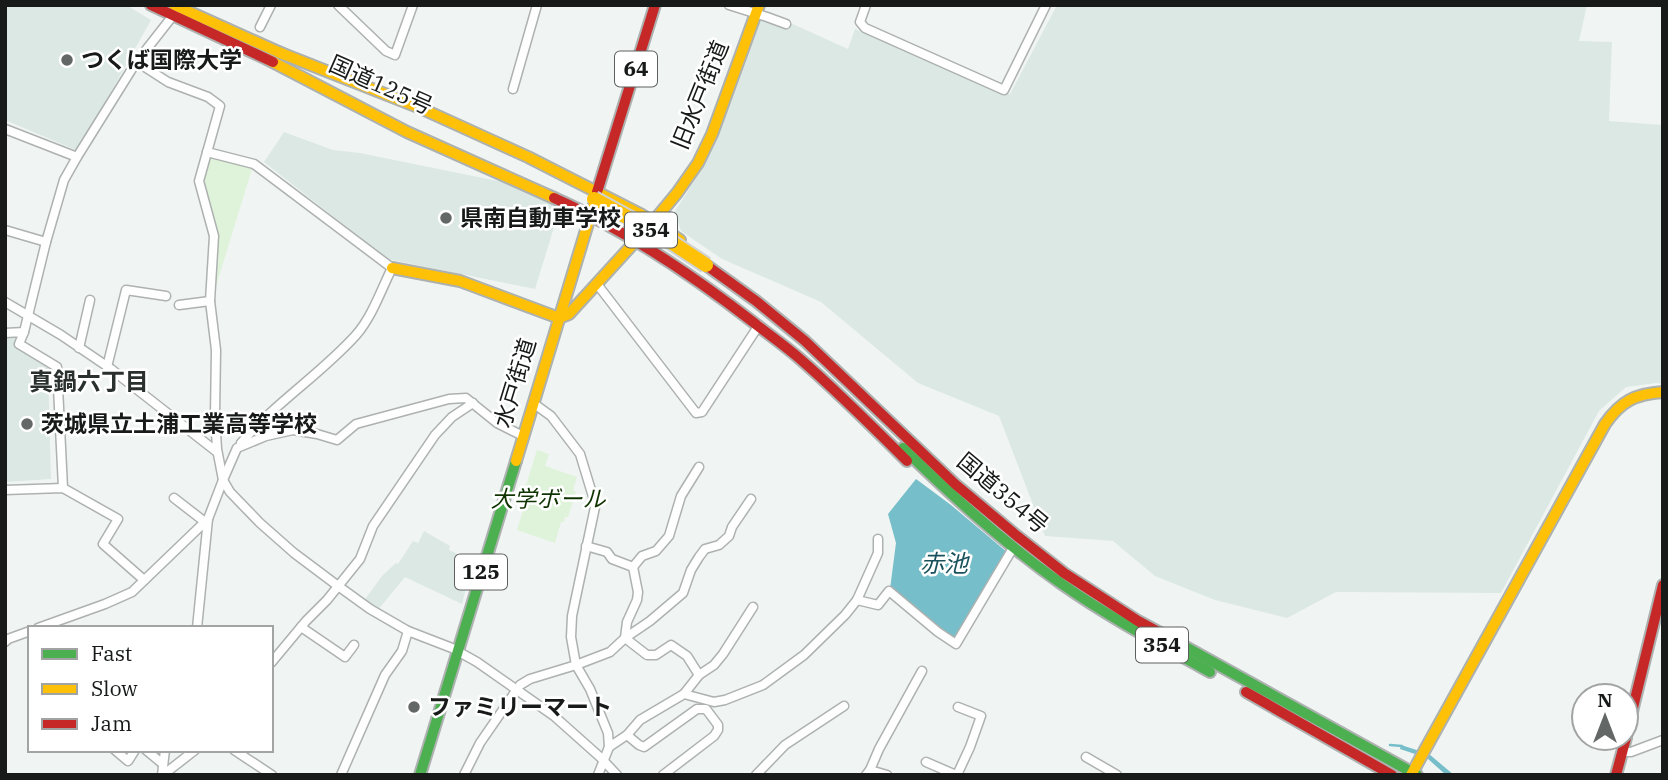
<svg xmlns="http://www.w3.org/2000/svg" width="1668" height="780" viewBox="0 0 1668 780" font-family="'IBM Plex Serif','Noto Sans JP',serif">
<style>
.built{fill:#dce8e4}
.green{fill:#def3d9}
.water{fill:#76bec9}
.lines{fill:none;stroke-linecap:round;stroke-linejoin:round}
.stream{stroke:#76bec9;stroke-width:2.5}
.street-casing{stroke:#adb1b0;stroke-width:11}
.fast-casing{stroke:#adb1b0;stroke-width:14}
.slow-casing{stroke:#adb1b0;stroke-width:14}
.jam-casing{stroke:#adb1b0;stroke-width:14}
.street{stroke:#fdfefd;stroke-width:8}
.fast{stroke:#4caf50;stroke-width:10}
.slow{stroke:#ffc107;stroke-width:10}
.jam{stroke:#c62828;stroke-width:10}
.slow-bridge-casing{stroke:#d0d2d2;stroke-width:18;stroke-linecap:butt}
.slow-bridge{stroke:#ffc107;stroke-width:14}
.poi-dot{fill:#636765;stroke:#fff;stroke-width:2.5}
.labels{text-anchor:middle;stroke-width:5;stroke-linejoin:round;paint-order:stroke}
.shield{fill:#fff;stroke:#5d5f5e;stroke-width:2}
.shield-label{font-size:21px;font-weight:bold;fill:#171a19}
.poi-label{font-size:23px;font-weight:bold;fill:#171a19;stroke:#fff;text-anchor:start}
.street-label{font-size:23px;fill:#171a19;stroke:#fff}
.park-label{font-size:23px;font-style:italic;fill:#0f3300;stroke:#fff}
.neighbourhood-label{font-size:24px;font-weight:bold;fill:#29302e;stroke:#fff}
.water-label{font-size:24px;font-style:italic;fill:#18515b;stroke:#fff}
</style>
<rect width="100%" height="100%" fill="#f0f5f3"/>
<g class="built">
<polygon points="5,5 126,5 151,20 78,151 5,120"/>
<polygon points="1057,5 1587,5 1579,41 1612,42 1609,121 1663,125 1663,384 1657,383 1626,387 1599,411 1501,593 1336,592 1287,618 1215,600 1155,576 1113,541 1045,536 999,416 918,383 821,302 722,259 681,231 675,211 702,169 732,100 764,11 848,49 855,29 1003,93 1010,94"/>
<polygon points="284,132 333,150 360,153 513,184 560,208 535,289 387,259 264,162"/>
<polygon points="16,333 17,348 48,368 51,479 5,482 5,334"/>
<polygon points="424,531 450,546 449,550 473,561 462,604 405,577 377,611 363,602 382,576 396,563 398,564 413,541 418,543"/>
</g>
<g class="green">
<polygon points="208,154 253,166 212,299 216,236 201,181"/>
<polygon points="537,450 549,454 545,466 577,477 573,490 576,492 568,517 565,517 564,522 561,522 555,543 517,530 523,510 519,508"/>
</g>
<g class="water">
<polygon points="916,479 951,505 1008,553 955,642 890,589 896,543 888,514"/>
<polygon points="1401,745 1429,754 1454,775 1446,775 1427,758 1400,749"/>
</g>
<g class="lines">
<polyline class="stream" points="1390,745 1402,746"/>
<g class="street-casing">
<g id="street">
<polyline points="338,5 386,51 395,55 413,5"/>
<polyline points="729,5 767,17 786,24"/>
<polyline points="866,5 860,22 865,28 1004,90 1046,5"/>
<polyline points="260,27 271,5"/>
<polyline points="137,62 168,82 208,97 220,106 199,181 214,236 210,301 216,350 215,415 217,449 223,480 230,492 260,523 294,553 334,583 370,609 408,631 452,648 477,662 554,716 600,757 617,775"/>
<polyline points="513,89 537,5"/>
<polyline points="5,129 77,157 135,64 175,13"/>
<path d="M 207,152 L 254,164 L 392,268 C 381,290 372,317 356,335 C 321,374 275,403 241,443"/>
<polyline points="5,230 46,242"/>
<polyline points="597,284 696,413 702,412 759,325"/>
<polyline points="5,302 61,335 111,369 217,452"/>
<polyline points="179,305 210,301"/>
<polyline points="24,332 46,242 64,180 77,157"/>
<polyline points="5,333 24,332 19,344 57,367 63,488"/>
<polyline points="79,348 90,300"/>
<polyline points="107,367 126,290 166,296"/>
<polyline points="533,403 551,416 580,454 594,500 595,507 572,616 571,637 576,665 590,689 608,733 609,747 598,775"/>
<polyline points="5,490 63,488 118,519 103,544 144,580"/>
<polyline points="174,498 205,522"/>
<polyline points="586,546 607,552 612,559 633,567 638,592 637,600 627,622 625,638 647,655 656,655 671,645 687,656 699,675"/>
<polyline points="633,567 642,556 656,551 669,536 681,496 699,467"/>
<polyline points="857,600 878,605 889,591 938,632 956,644 1013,548"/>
<polyline points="301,627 345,657 354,645"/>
<polyline points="38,628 105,604 132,592 208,519 223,480 237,448 266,436 293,430 317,434 337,440 356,424 449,399 466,398 497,423 523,436"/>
<polyline points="197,628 208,519"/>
<polyline points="5,642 8,639 30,631"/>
<polyline points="271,663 306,621 327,600 360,559 373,526 435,435 452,417 473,403"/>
<polyline points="684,694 699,675 714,665 723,654 753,607"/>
<polyline points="627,735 639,745 644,747 697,709 706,709 718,725 718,730 714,736 663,775"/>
<polyline points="609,747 627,735 640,720 684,694 714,702 725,700 763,685 804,655 845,615 857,600 878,553 878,539"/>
<polyline points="115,750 128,761 135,750"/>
<polyline points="146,750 163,764"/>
<polyline points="234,750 272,775"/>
<polyline points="1622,752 1631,752 1663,740"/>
<polyline points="1086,757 1117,775"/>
<polyline points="926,762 956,775"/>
<polyline points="870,770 887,775"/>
<polyline points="162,775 165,750"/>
<polyline points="163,775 195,750"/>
<polyline points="341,775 385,675 402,651 408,631"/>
<polyline points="464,775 480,743 520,685 530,679 576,665 610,652 625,638 650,621 683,593 691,570 699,557 705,549 719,545 729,536 732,527 751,499"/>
<polyline points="756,775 785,745 844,706"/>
<polyline points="866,775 870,770 879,749 922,671"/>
<polyline points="957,775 970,747 981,716 958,707"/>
</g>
</g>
<g class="fast-casing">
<g id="fast">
<path d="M 903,448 C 953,497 1005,544 1062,584 C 1109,617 1160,644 1210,672"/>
<polyline points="1162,634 1417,775"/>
<polyline points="420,775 516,461"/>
</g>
</g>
<g class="slow-casing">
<g id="slow">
<polyline points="174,5 285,55"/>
<polyline points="278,52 418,107 528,157 642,215 680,240"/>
<polyline points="267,59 407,132 554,198"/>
<polyline points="392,268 460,281 559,318 569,314 653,222 677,193 698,163 712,134 759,5"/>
<polyline points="516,461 593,207"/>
<path d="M 1411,775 L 1605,424 C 1621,401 1635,394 1663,392"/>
</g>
</g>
<g class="jam-casing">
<g id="jam">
<polyline points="151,5 273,62"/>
<polyline points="597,192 655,5"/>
<path d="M 554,198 C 626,230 691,274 753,322 C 768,334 784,345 799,358 C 837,391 872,426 907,461"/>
<polyline points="706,265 756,301 805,341 955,484 1017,536 1064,573 1138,621 1162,634"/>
<polyline points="1246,692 1392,775"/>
<polyline points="1626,736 1663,585"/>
<polyline points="1616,775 1626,738"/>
</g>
</g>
<use href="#street" class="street"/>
<use href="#fast" class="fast"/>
<use href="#slow" class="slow"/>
<use href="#jam" class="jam"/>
<g class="slow-bridge-casing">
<polyline id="slow-bridge" points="594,199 662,236 706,265"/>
</g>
<use href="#slow-bridge" class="slow-bridge"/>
</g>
<g class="poi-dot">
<circle cx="67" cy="60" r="7"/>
<circle cx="446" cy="218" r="7"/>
<circle cx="27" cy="424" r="7"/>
<circle cx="414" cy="707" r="7"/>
</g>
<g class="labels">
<g class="shield">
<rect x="615" y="51.5" width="42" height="35" rx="5"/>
<rect x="625" y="212.5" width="52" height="35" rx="5"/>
<rect x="455" y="554.5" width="52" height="35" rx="5"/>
<rect x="1136" y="627.5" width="52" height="35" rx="5"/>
</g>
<g class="shield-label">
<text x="636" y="76">64</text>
<text x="651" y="237">354</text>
<text x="481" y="579">125</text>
<text x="1162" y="652">354</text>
</g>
<g class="poi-label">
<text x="81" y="68">つくば国際大学</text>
<text x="460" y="226">県南自動車学校</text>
<text x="41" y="432">茨城県立土浦工業高等学校</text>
<text x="428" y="715">ファミリーマート</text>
</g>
<g class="street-label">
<text transform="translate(381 85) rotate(24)" y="8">国道125号</text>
<text transform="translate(700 95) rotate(-68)" y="8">旧水戸街道</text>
<text transform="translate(515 383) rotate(-73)" y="8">水戸街道</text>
<text transform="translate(1003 493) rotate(40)" y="8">国道354号</text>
</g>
<g class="park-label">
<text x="548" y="507">大学ボール</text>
</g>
<g class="neighbourhood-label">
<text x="89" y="390">真鍋六丁目</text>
</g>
<g class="water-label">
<text x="944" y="572">赤池</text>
</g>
</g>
<rect width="1668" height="780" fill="none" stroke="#171a19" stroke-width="14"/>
<rect x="28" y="626" width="245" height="126" fill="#ffffff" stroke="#a2a3a3" stroke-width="2"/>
<rect x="42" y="649" width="35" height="10" fill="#4caf50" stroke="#a2a3a3" stroke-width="2"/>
<text x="91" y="661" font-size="21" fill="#171a19">Fast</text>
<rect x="42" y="684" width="35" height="10" fill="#ffc107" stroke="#a2a3a3" stroke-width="2"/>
<text x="91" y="696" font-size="21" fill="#171a19">Slow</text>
<rect x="42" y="719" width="35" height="10" fill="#c62828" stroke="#a2a3a3" stroke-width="2"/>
<text x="91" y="731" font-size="21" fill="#171a19">Jam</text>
<g transform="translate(1605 717)"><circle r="33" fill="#ffffff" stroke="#a2a3a3" stroke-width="2"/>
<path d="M0-5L12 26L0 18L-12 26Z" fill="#636765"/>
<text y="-10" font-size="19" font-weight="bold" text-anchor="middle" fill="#171a19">N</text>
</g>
</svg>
